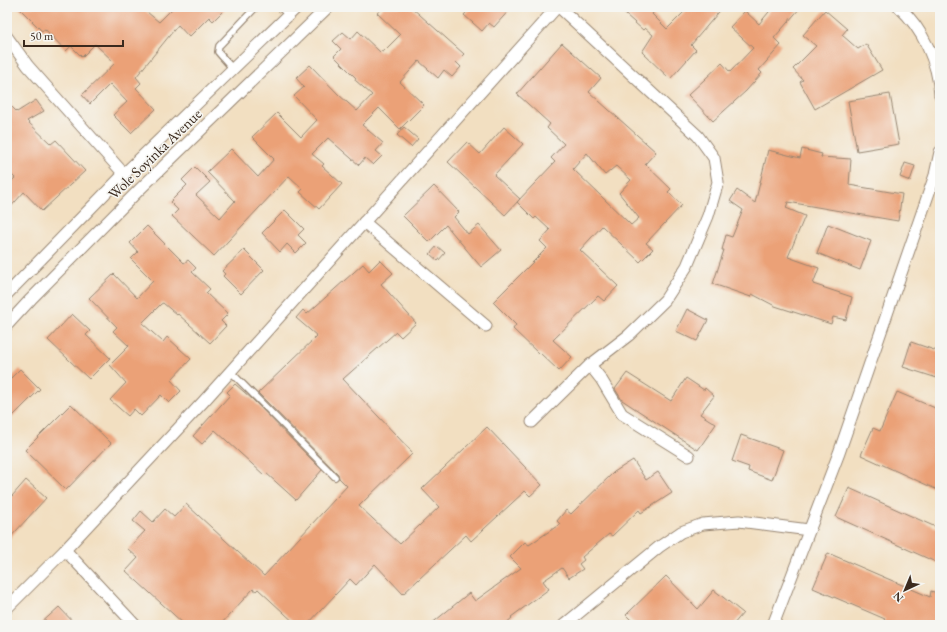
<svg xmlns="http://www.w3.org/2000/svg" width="947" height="632" viewBox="0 0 947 632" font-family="'EB Garamond',serif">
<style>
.building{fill:#eba177;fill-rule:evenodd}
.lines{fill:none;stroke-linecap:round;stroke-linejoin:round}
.service-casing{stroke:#968470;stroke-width:8}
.minor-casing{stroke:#968470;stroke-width:13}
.service{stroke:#fff;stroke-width:5.5}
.minor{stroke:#fff;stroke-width:11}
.labels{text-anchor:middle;stroke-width:3;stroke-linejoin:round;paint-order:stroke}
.street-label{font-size:15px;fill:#3b2a1e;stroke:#f6f6f2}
</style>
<rect width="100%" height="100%" fill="#f6f6f2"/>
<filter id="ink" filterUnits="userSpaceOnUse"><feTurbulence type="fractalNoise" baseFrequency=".025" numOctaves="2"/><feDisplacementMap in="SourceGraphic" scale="8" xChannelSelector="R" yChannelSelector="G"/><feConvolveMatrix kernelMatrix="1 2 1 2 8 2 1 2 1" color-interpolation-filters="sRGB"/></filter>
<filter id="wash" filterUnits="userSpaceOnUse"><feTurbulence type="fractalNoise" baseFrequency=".012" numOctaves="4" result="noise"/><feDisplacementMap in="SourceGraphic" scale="16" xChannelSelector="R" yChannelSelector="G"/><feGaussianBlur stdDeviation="0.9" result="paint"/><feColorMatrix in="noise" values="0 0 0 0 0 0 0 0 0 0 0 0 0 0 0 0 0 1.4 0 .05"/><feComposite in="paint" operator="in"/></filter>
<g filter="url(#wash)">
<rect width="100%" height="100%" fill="#f2dfc1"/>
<g id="blocks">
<g class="building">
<polygon points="18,7 141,7 159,22 174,7 227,7 213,21 209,17 189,37 178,25 136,77 141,83 136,88 156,109 131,133 113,115 127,102 110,84 90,104 82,95 115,63 95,44 82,57 71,46 66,51 45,29 42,31"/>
<polygon points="384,7 411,7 464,54 456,62 461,67 452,77 444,70 438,78 419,61 400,82 424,105 400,129 379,108 362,125 383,143 376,151 382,156 373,165 365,158 359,165 328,138 312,154 324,164 322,166 342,184 319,209 300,192 303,189 289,176 214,256 172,216 178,210 170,202 187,185 182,180 195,167 210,182 196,195 220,218 235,201 207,172 231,149 258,177 274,159 252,137 277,113 301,137 317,120 294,96 304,87 296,78 310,65 339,95 357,111 372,95 355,80 356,78 334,56 341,49 333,41 343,32 351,39 358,31 380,52 381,51 383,52 400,35 377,13"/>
<polygon points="471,7 512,7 494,27 489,23 482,31 464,15"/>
<polygon points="617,7 658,7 652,14 667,29 689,7 723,7 691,45 696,50 670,79 642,52 653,35 645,28 643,30"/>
<polygon points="773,7 801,7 774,38 781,45 759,70 762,73 746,91 713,121 688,95 722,63 730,72 753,48 730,27 745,11 759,24"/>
<polygon points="825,10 847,29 842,35 858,49 866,44 882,70 815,109 800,82 803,80 793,69 816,46 803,35"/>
<path d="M 562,43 L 601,78 L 589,92 L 656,152 L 645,164 L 671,189 L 668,192 L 682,205 L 646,243 L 653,249 L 640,262 L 602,226 L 580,250 L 618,286 L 604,301 L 598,296 L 553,340 L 572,357 L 559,371 L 540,353 L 539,354 L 513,329 L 516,325 L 493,302 L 547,248 L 540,241 L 550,230 L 536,217 L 534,219 L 517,202 L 555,162 L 551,158 L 564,144 L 547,128 L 550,124 L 517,94 ZM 587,153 L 605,175 L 616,166 L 631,180 L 619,193 L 639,218 L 631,225 L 573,169 Z"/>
<polygon points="890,94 899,144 857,151 848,101"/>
<polygon points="36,100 44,111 27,121 51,144 56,140 85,171 42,211 24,192 7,211 7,185 15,178 7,170 7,102 17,112"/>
<polygon points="404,127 418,139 411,147 397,135"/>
<polygon points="504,127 523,144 494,175 520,199 505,215 448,162 467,142 480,154"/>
<polygon points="802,149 822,154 821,157 851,159 849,185 902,194 898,221 788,202 786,208 805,216 788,257 819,268 813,284 852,297 846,320 833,317 831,324 775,306 752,294 751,297 713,284 724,250 722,250 726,235 732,237 743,210 730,201 737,190 755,203 768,150 800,158"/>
<polygon points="905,163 915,166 910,181 900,177"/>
<polygon points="434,186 459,212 454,217 468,234 479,225 501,250 481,267 446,225 429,242 403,216"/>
<polygon points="285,210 304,229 298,235 306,243 296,253 287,244 280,252 262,233"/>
<polygon points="828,224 871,241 860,270 817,253"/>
<polygon points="147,226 184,263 188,260 196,268 192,272 210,289 206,293 228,314 221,321 226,326 210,343 178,314 177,315 163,303 161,304 142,323 163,342 167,337 191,359 171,380 181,391 169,403 161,395 141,416 134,409 128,416 110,400 126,383 110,365 129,346 113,331 117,327 89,298 114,274 137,298 153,281 131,259 138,252 130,243"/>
<polygon points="437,246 445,253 438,261 430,254"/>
<polygon points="244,250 264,270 241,294 223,276 225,274 222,271"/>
<polygon points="380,260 393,273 381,284 416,323 401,337 396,332 343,379 413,453 359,506 400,544 439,507 422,489 487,427 542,485 530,496 525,491 471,541 466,535 403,594 375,564 356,585 350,579 307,625 297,625 258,589 256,591 253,589 220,625 185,625 126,571 138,558 128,549 145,531 133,521 141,511 153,522 165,509 174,517 186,504 264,576 347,486 339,478 338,474 258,393 317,336 296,318 303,310 307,314 363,264 369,271"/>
<polygon points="687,309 708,320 697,341 676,331"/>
<polygon points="72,314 90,331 86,335 110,358 89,379 48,340"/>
<polygon points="911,342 940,352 940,379 903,367"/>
<polygon points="20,369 40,389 7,422 7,382"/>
<polygon points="627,373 671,401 686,378 704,390 705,388 714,396 700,414 716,424 698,450 622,400 615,389"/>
<polygon points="235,384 252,399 322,470 296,500 266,473 264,475 215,430 202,444 193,436 230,395 227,392"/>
<polygon points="897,392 940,410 940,491 861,455 873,428 880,431"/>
<polygon points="71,404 111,443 66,490 25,450"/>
<polygon points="741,435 783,450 772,480 748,471 749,467 732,461"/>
<polygon points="633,460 646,480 658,472 672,493 641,513 639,510 612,536 609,534 582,557 584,560 579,564 583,569 569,578 562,568 543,581 549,589 511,617 512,618 504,625 430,625 469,593 475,601 521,568 510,557 525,542 529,545 560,524 557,521 566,510 571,514 614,472"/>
<polygon points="26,480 46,498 7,541 7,492 12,496"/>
<polygon points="849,488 940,529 940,564 836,517"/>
<polygon points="828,553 930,597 931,591 940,594 940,606 933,625 882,625 885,619 813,588"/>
<polygon points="666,576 698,609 714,590 743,613 733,625 666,625 660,620 655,625 636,625 626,615"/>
<polygon points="59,607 76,625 39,625"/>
</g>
</g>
</g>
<g filter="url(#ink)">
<use href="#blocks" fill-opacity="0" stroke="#968470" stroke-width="1"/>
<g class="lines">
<g class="service-casing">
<g id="service">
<polyline points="279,7 289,15"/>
<polyline points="233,69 218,52 219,46 256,7"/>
<polyline points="230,371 335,477"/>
</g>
</g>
<g class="minor-casing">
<g id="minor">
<path d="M 899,7 C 923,29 938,62 940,95"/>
<polyline points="7,37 28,66 124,174"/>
<polyline points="364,222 486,326"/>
<polyline points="7,294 124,174 297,7"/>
<polyline points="7,325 31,299 139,190 328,7"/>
<polyline points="590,365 601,379 622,414 689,456"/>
<polyline points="532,422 590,365 629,335 665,300 687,266 708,216 718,182 714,158 698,136 559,7"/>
<polyline points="65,550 135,625"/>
<polyline points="7,608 65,550 203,402 557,7"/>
<polyline points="564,625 659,547 681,532 703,524 739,521 809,530"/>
<polyline points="773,625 839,453 935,175 940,152"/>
</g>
</g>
<use href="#service" class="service"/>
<use href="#minor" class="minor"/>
</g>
</g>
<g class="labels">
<g class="street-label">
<text transform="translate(155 154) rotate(-44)" y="5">Wole Soyinka Avenue</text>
</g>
</g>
<rect width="947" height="632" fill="none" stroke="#f6f6f2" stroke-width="24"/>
<g transform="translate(905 590) rotate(224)" stroke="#f6f6f2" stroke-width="3" paint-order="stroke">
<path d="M0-3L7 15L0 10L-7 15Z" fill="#3b2a1e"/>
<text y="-6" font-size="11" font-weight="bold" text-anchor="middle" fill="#3b2a1e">N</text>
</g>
<path d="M24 40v6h99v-6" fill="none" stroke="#3b2a1e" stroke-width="2"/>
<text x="30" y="40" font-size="12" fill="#3b2a1e" stroke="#f6f6f2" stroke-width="3" paint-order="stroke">50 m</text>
</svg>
